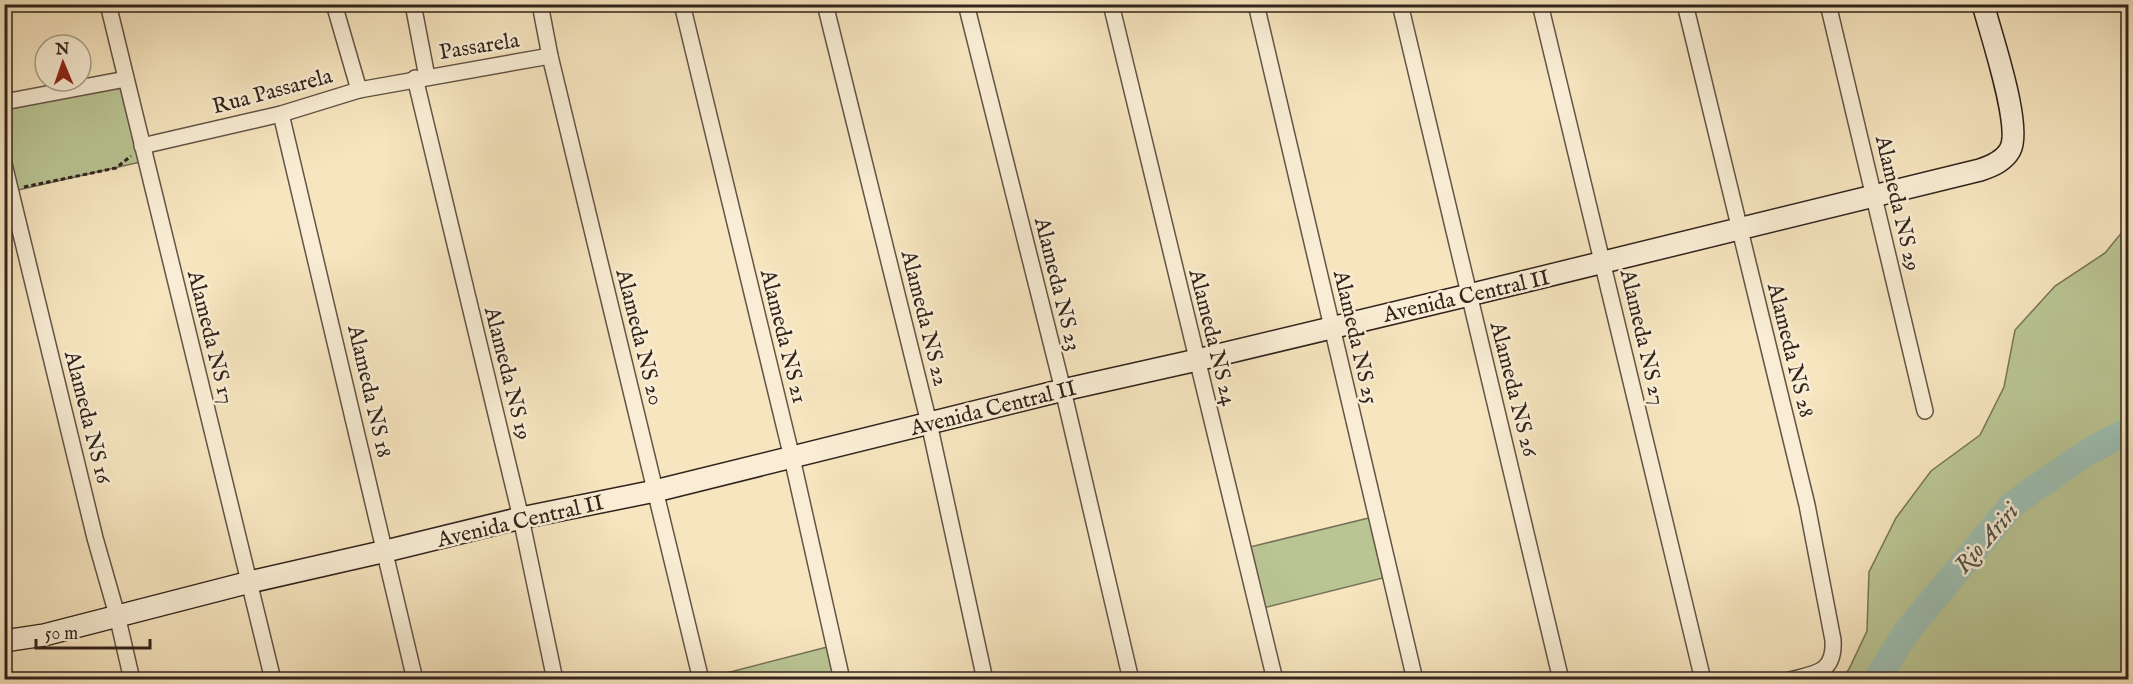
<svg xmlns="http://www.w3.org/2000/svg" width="2133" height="684" viewBox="0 0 2133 684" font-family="'IM FELL English',serif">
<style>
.green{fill:#bac594;stroke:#767458;stroke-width:1.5}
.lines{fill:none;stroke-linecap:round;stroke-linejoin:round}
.river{stroke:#9dbfb2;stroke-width:27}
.street-casing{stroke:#635446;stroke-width:18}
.secondary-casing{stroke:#32241d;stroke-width:24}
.path{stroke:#32241d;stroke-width:3;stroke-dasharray:4.5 3;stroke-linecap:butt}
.street{stroke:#f9eed5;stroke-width:15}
.secondary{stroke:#f9eed5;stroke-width:21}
.labels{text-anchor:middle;stroke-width:5;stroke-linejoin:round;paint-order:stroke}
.street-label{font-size:22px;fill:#32241d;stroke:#f9eed5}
.water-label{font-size:24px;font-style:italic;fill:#52524a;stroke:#f9eed5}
</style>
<rect width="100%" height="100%" fill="#f6e5bf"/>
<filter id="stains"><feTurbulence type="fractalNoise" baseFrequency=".00333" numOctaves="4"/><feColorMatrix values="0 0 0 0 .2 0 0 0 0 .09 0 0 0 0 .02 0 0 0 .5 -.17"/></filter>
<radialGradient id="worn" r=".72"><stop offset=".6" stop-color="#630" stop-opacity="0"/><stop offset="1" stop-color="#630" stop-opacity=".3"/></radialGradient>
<g class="green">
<polygon points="126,81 145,161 5,193 4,109"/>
<polygon points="2128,225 2128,679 1841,679 1849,669 1867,631 1869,572 1896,518 1931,471 1980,435 2004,387 2015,330 2055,286 2105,253"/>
<polygon points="1377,516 1391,576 1263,608 1250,547"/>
<polygon points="839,644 847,680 699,680"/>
</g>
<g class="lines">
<polyline class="river" points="1876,680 1907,631 2014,503 2088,452 2128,431"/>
<g class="street-casing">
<g id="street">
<polyline points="108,4 273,680"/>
<polyline points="334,4 359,90"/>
<polyline points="413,4 427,77"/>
<polyline points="540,4 550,56 701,680"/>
<polyline points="682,4 792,458 842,680"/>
<polyline points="825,4 929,423 985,680"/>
<polyline points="966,4 1063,390 1131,680"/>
<polyline points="1111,4 1275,680"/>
<polyline points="1256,4 1415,680"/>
<polyline points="1400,4 1561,680"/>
<polyline points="1540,4 1703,680"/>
<path d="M 1685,4 L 1807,505 L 1833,640 C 1835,673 1816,673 1790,680"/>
<polyline points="1828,4 1925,411"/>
<polyline points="415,78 521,518 555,680"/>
<polyline points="4,102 126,79"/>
<polyline points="281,114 415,680"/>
<polyline points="142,146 281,114 359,90 550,56"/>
<polyline points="4,164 95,538 117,615 132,680"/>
</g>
</g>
<g class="secondary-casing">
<path id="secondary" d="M 4,641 L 44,635 L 250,582 L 386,551 L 521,518 L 655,491 L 1063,390 L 1197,360 L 1469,295 L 1980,170 C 1992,166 2004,161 2010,150 C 2023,127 1990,32 1983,4"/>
</g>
<polyline class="path" points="24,187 116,168 131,156"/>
<use href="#street" class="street"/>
<use href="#secondary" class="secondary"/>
</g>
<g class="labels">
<g class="street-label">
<text transform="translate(479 45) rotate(-9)" y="8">Passarela</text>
<text transform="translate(272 90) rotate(-15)" y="8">Rua Passarela</text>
<text transform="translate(1899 203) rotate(77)" y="8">Alameda NS 29</text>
<text transform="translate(1059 284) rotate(76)" y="8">Alameda NS 23</text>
<text transform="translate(1466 295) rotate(-13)" y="8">Avenida Central II</text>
<text transform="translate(926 318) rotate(76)" y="8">Alameda NS 22</text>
<text transform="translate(785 336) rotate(76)" y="8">Alameda NS 21</text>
<text transform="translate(212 337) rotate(76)" y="8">Alameda NS 17</text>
<text transform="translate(641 337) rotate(76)" y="8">Alameda NS 20</text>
<text transform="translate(1214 337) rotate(76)" y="8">Alameda NS 24</text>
<text transform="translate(1357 337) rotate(77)" y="8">Alameda NS 25</text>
<text transform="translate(1644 337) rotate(77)" y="8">Alameda NS 27</text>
<text transform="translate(1792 350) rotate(76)" y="8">Alameda NS 28</text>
<text transform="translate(509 373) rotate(76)" y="8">Alameda NS 19</text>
<text transform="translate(1515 389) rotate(76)" y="8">Alameda NS 26</text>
<text transform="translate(371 391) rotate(77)" y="8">Alameda NS 18</text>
<text transform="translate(993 407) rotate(-14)" y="8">Avenida Central II</text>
<text transform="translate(89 417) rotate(76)" y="8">Alameda NS 16</text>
<text transform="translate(520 520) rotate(-13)" y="8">Avenida Central II</text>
</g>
<g class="water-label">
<text transform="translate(1986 538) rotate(-49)" y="8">Rio Ariri</text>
</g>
</g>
<rect width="2133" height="684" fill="none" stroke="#f6e5bf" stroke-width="24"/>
<rect x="6" y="6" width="2121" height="672" fill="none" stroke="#32241d" stroke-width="3"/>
<rect x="12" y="12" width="2109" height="660" fill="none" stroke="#32241d" stroke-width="1.5"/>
<g transform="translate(63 63) rotate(358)"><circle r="28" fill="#f9eed5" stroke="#a99d8b" stroke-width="1.5"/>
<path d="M0-4.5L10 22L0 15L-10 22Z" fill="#8f2418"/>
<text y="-9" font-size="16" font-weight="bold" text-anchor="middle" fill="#32241d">N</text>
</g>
<path d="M36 639v9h114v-9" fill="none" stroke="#32241d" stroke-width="3"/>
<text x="45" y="639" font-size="18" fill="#32241d" stroke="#f9eed5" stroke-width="4.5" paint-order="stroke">50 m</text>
<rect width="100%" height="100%" filter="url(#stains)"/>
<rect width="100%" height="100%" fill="url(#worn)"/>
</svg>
